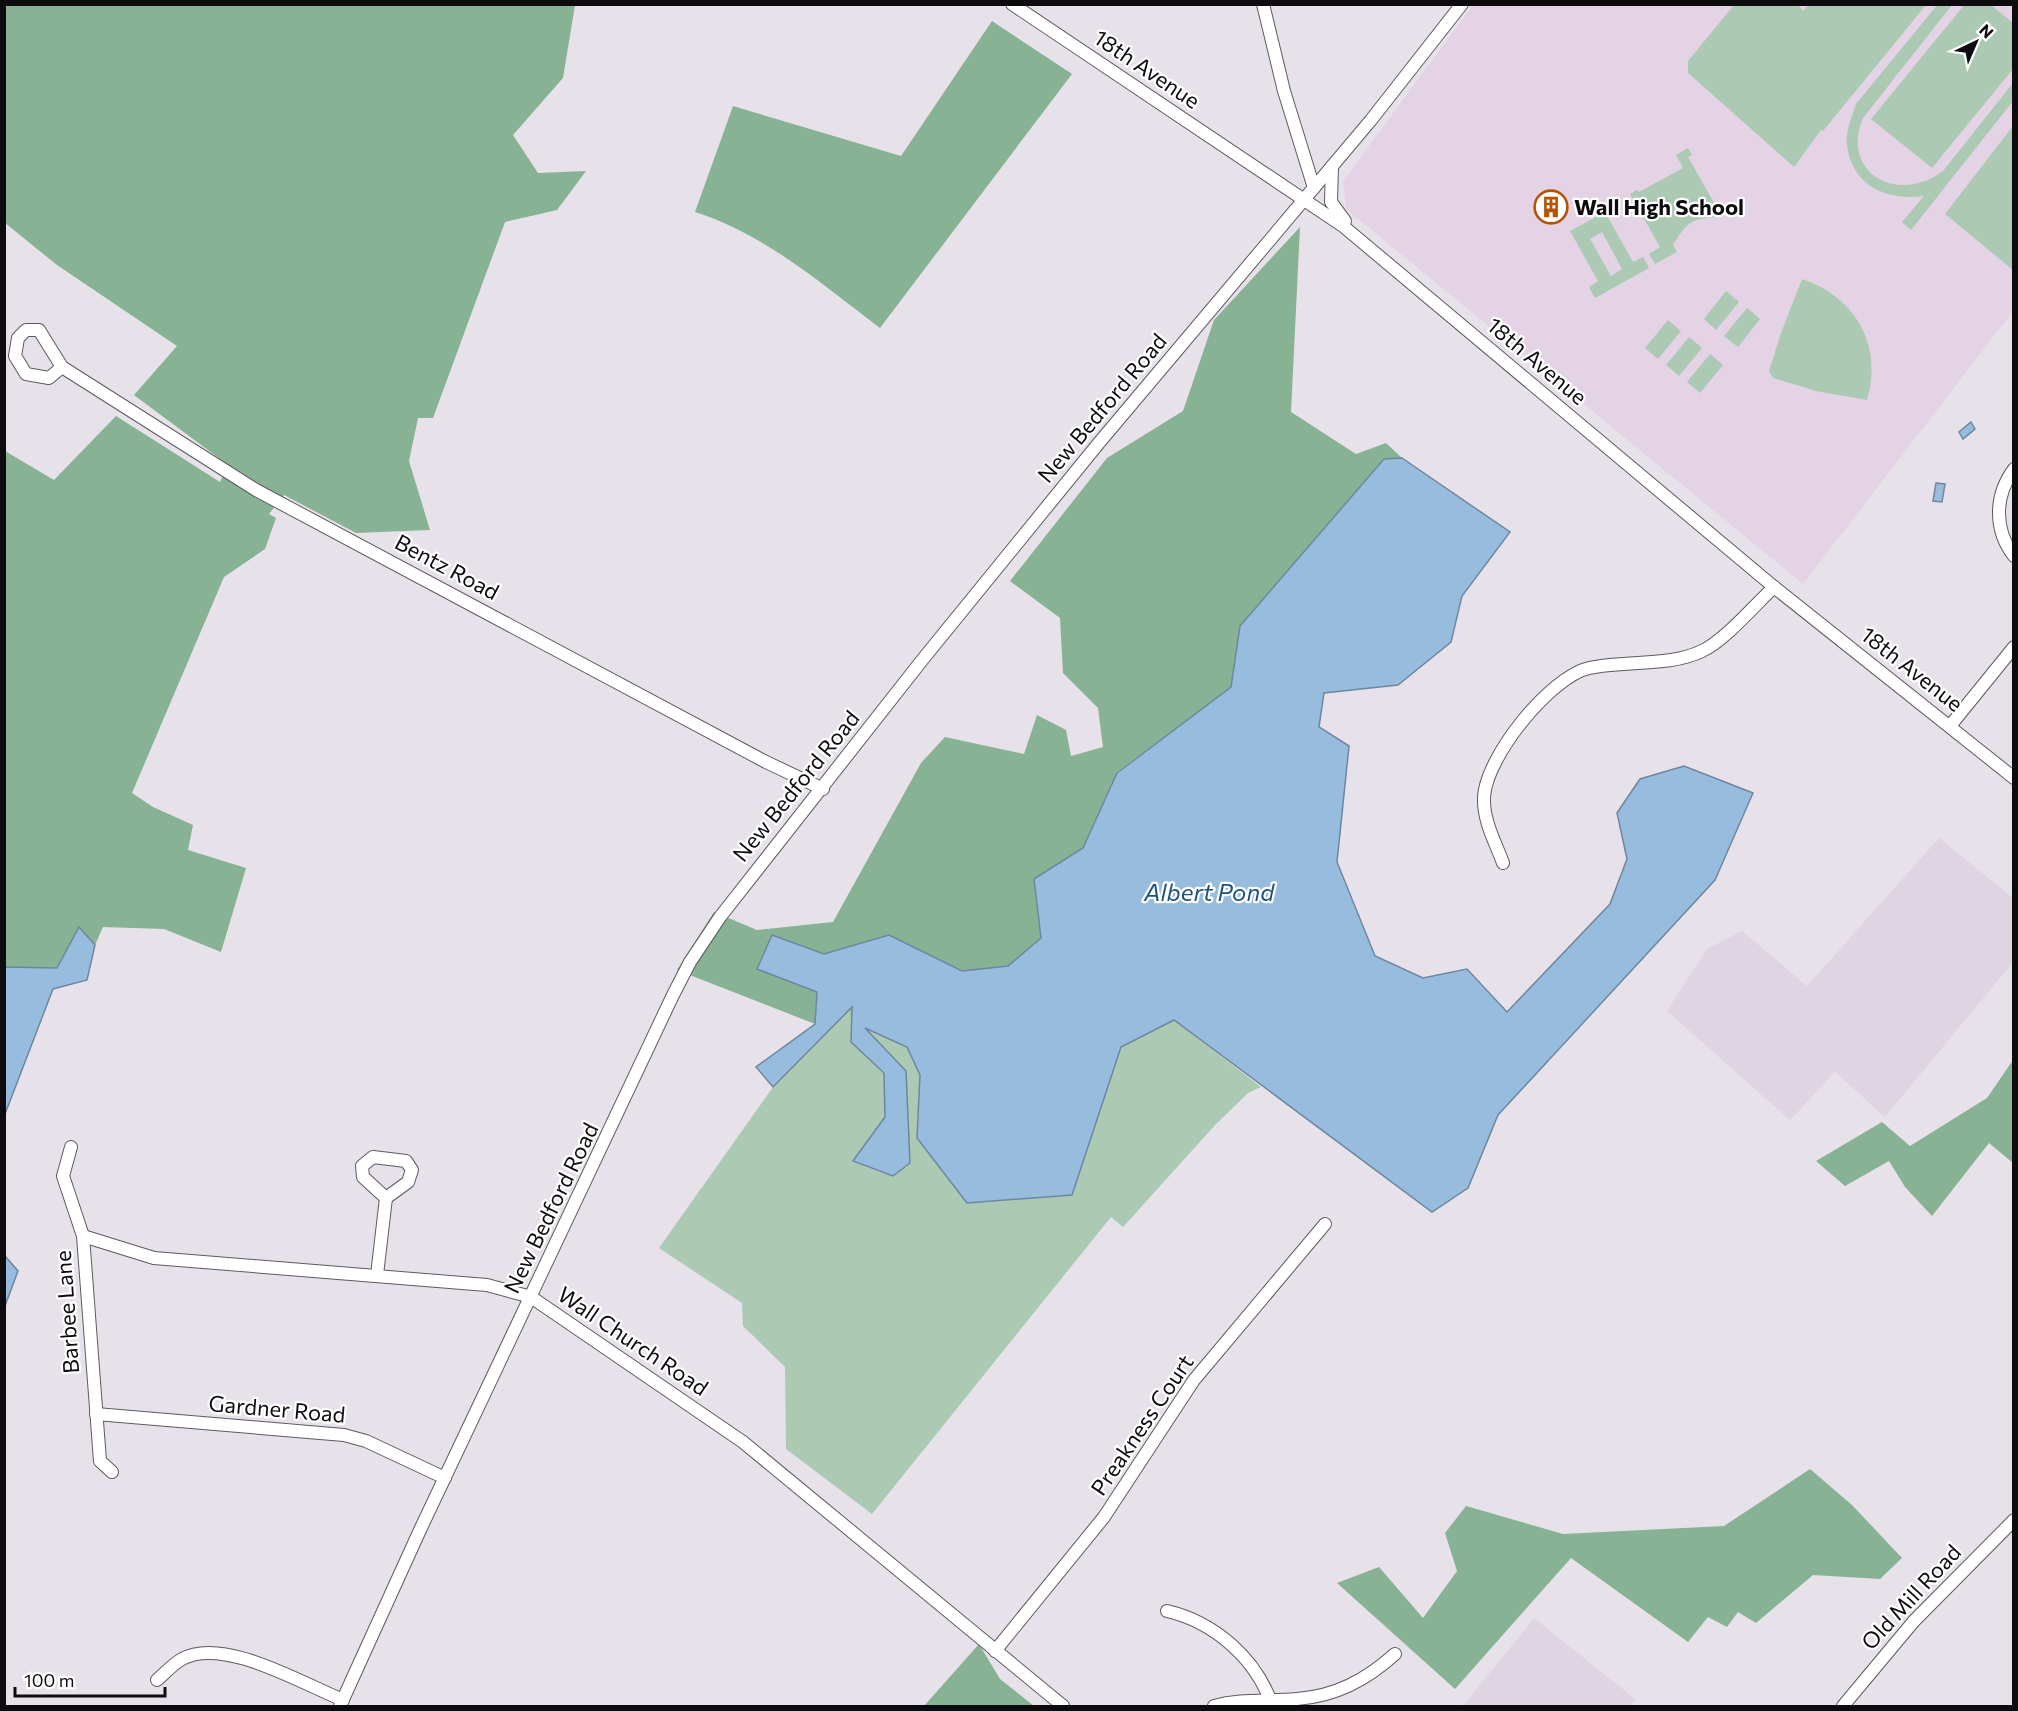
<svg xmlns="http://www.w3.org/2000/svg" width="2018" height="1711" viewBox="0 0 2018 1711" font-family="Commissioner,sans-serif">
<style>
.built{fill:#ded4e2}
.education{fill:#e4d3e5}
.green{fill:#abc9b3;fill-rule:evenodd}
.forest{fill:#88b294}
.water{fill:#98bcde;stroke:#6e87a0;stroke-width:1.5}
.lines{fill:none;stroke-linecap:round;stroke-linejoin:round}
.minor-casing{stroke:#5e5a60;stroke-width:14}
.minor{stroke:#fff;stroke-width:12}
.labels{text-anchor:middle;stroke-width:4.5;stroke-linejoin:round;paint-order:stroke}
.street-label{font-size:22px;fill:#0d0b0e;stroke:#fff}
.poi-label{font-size:22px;font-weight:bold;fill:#0d0b0e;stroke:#fff;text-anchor:start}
.water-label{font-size:24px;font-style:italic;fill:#1d527e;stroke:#fff}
</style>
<rect width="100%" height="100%" fill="#e7e1e9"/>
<g class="built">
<polygon points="1939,838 2013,898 2013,962 1885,1117 1835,1072 1790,1120 1667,1011 1707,949 1742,931 1807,986"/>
<polygon points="1534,1618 1635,1699 1629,1706 1463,1706"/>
</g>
<polygon class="education" points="1473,5 2013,5 2013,311 1803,584 1346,209 1343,181"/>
<g class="green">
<path d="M 1938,4 L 1952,5 L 1863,118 C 1840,173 1898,205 1943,171 L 2013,83 L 2013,101 L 1911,230 L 1902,222 L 1924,196 C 1888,201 1853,187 1847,146 C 1845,132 1852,117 1856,104 Z"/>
<polygon points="1965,4 1991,5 2013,23 2013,69 1932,168 1871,119"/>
<polygon points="1734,5 1798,5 1803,11 1808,5 1926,5 1823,131 1821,130 1794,167 1688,73 1688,61"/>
<polygon points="2013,126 2013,270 1945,214"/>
<path d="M 1688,148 L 1692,155 L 1688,157 L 1722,217 C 1693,218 1688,220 1673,245 L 1677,252 L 1655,264 L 1649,254 L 1660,247 L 1630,194 L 1637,190 L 1639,192 L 1683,168 L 1676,155 Z"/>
<path d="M 1605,212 L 1633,262 L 1643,257 L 1649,268 L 1595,298 L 1589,287 L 1598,281 L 1570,231 ZM 1602,232 L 1622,269 L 1611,276 L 1590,239 Z"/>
<path d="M 1802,279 C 1856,297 1883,346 1867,400 L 1816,391 L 1773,378 L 1769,371 L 1781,333 Z"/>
<polygon points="1726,291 1739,302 1716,330 1704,319"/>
<polygon points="1747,308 1760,319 1738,347 1724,336"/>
<polygon points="1668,320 1681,331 1658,359 1645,348"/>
<polygon points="1689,337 1702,348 1679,376 1666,365"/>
<polygon points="1710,354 1723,365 1700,393 1687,382"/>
<polygon points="852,1006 851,1042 884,1073 886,1117 853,1161 893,1176 906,1071 864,1027 907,1047 920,1075 917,1138 1072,1195 1121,1047 1174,1020 1261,1087 1248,1093 1216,1124 1123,1227 1111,1217 872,1514 786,1449 785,1367 743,1326 742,1303 659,1248 773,1087"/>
</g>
<g class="forest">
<polygon points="5,5 575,5 563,78 513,135 538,173 586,171 557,210 505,222 433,418 418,418 409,461 430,530 356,533 284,495 269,514 276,518 265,549 224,577 132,793 153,807 193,825 188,850 246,868 221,952 164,929 103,927 95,945 79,927 57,969 5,967 5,451 54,480 116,416 220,482 228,465 134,395 177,346 57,265 5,223"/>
<path d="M 992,21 L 1072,74 L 880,328 C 823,285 765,234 695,212 L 733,106 L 901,156 Z"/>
<polygon points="1300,227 1291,412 1356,454 1386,443 1402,458 1384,459 1240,626 1231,687 1117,772 1083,848 1034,879 1041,938 1008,967 962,971 889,935 824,954 772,936 817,992 815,1024 677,970 714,912 757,930 833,922 921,763 945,737 1024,754 1037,715 1066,730 1071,756 1103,747 1098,708 1063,673 1060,618 1010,581 1107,458 1183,411 1214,320"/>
<polygon points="2013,1060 2013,1163 1989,1143 1932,1216 1905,1187 1889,1161 1845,1186 1816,1161 1882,1122 1910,1146 1987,1098"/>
<polygon points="1810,1469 1852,1505 1902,1558 1880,1579 1813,1575 1756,1623 1738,1612 1727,1627 1708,1617 1688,1642 1571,1558 1455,1689 1337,1583 1379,1567 1423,1618 1457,1571 1445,1533 1466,1506 1563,1534 1724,1526"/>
<polygon points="979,1644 1000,1679 1034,1706 924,1706"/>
</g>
<g class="water">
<polygon points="1971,422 1975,429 1963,439 1959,432"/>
<polygon points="1402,458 1510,532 1462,596 1451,642 1398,685 1324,693 1319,727 1349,746 1337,862 1375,956 1423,978 1467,969 1507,1012 1610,904 1627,859 1617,813 1640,779 1684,766 1753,793 1715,880 1498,1115 1468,1188 1432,1212 1174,1020 1121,1047 1072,1195 967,1203 917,1138 920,1075 907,1047 865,1028 906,1071 910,1163 893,1176 853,1161 885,1117 884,1073 851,1042 852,1007 773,1087 756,1067 815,1024 817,992 757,969 772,935 824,954 889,935 962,971 1008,966 1041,938 1034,879 1083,848 1117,773 1231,687 1240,626 1384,459"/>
<polygon points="1936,483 1945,484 1942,502 1933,501"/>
<polygon points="79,927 95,945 87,980 53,989 5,1114 5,967 57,968"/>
<polygon points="5,1256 18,1271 5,1306"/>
</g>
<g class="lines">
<g class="minor-casing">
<g id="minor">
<polyline points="1012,4 1343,226 1774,587 2014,778"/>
<polyline points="1263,4 1284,91 1314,188"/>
<polyline points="1332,166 1331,202 1345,221"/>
<polyline points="62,367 49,378 26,374 15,356 18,338 26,330 39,330 62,367 256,490 766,762 823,789"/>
<path d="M 2014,469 C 1994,496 1994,530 2014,556"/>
<polyline points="1950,726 2014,647"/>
<path d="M 1503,863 C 1495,841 1483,821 1484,797 C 1486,757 1550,677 1589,668 C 1625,660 1669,667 1702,651 C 1724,641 1755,605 1774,587"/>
<polyline points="71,1147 63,1176 83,1236 100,1461 112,1472"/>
<polygon points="373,1157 406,1161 412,1170 408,1182 386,1198 363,1177 362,1166"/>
<polyline points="83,1236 154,1258 487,1285 531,1297 743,1442 1063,1706"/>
<polyline points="377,1275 386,1198"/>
<polyline points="96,1414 344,1435 366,1441 445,1478"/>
<path d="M 1167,1611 C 1214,1622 1256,1658 1272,1705"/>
<polyline points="995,1651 1104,1517 1194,1380 1325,1224"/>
<path d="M 157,1680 C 165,1673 173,1664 182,1659 C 223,1636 303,1684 343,1700"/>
<polyline points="340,1706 420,1530 673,995 690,962 720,917 923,659 1098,444 1371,120 1462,4"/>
<path d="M 1214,1706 C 1242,1698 1268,1702 1297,1699 C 1336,1696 1366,1680 1395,1654"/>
<polyline points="1843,1706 1914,1621 2014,1520"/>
</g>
</g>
<use href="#minor" class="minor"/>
</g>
<defs>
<g id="building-ring" transform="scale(1.725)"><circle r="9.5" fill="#fff" stroke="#b35407" stroke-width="1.5"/><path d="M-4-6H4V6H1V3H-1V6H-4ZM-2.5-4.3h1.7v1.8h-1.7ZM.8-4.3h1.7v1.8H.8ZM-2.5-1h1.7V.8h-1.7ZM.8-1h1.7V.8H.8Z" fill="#b35407"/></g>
</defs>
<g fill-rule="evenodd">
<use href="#building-ring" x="1551" y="207"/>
</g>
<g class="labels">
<g class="street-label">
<text transform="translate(1147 69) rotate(34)" y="8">18th Avenue</text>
<text transform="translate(1537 361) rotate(40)" y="8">18th Avenue</text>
<text transform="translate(1102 408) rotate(-50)" y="8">New Bedford Road</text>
<text transform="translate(447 567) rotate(28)" y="8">Bentz Road</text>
<text transform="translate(1912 669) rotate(38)" y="8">18th Avenue</text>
<text transform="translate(796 786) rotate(-51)" y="8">New Bedford Road</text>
<text transform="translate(551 1208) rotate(-64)" y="8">New Bedford Road</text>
<text transform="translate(67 1312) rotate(-94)" y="8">Barbee Lane</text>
<text transform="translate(633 1341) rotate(34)" y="8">Wall Church Road</text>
<text transform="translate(277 1409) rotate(5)" y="8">Gardner Road</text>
<text transform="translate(1142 1425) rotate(-56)" y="8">Preakness Court</text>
<text transform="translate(1911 1597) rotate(-47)" y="8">Old Mill Road</text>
</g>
<g class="poi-label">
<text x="1574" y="215">Wall High School</text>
</g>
<g class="water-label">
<text x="1209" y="901">Albert Pond</text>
</g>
</g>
<rect width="2018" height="1711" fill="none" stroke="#0d0b0e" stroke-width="12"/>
<g transform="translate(1976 42) rotate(44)" stroke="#ffffff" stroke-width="4.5" paint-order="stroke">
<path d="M0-4.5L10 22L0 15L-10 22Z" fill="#0d0b0e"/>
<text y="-9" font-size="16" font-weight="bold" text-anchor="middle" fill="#0d0b0e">N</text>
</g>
<path d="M15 1687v9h150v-9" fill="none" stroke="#0d0b0e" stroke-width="3"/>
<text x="24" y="1687" font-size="18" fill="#0d0b0e" stroke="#ffffff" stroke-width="4.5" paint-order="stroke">100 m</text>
</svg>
